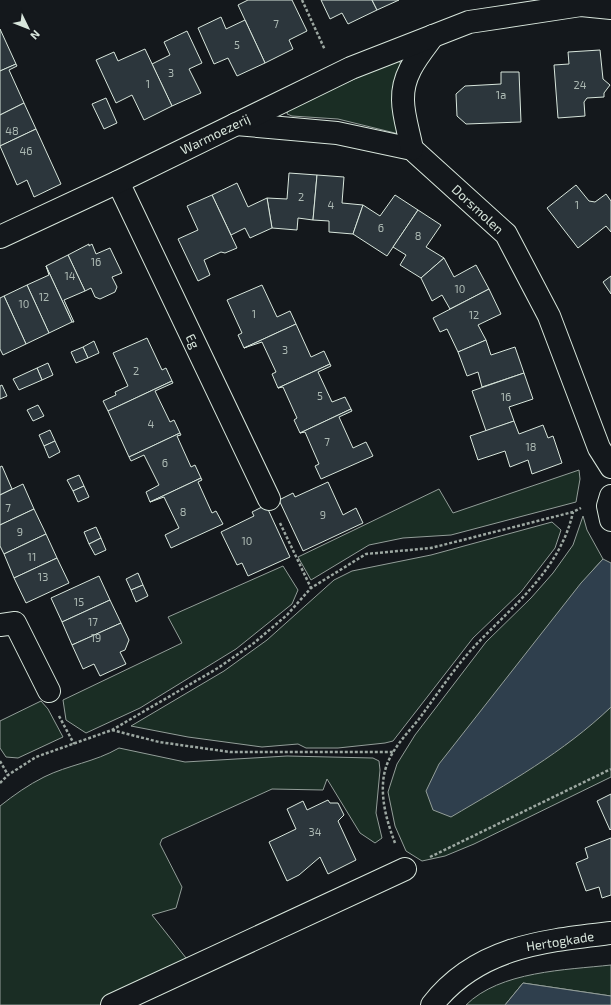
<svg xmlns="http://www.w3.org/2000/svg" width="611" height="1005" viewBox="0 0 611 1005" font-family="'Exo 2',sans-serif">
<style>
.green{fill:#1a2d24;stroke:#939e99}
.water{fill:#2f3f4d;stroke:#939e99}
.building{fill:#2c363c;stroke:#d8e6dc}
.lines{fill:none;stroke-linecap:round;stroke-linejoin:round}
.minor-casing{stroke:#d8e6dc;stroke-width:24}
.path{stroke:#9da8a2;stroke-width:2.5;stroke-dasharray:3 2;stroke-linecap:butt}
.minor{stroke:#14181c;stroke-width:22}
.labels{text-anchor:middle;stroke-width:3;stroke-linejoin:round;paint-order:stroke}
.number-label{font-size:11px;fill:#adbab4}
.street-label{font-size:13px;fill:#d8e6dc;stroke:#14181c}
</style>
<rect width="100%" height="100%" fill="#14181c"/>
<g class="green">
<polygon points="397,59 403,66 399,134 338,119 292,116 287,114 288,110"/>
<polygon points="579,470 580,479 576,502 451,535 403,538 369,545 311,580 298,557 439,489 453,513"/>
<polygon points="583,516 587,530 603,559 593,570 565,745 611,707 611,777 474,844 445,856 422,861 406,851 395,826 388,792 397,764 415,735 486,642 531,598 553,573 573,545"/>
<polygon points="552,522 561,530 555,548 521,592 473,638 393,741 385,743 338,748 306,748 298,744 262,747 188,737 131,726 224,671 267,640 334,580 352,571 431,555"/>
<polygon points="283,566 298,590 292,604 236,649 140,708 86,733 66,720 63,700 182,643 168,617"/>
<polygon points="41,701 48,709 63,737 18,758 6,757 0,748 0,721"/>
<path d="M 119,748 L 185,762 L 287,756 L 373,758 L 379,761 L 380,770 L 376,813 L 382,838 L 375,843 L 360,833 L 327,779 L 323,790 L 272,789 L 162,839 L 160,844 L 182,887 L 176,908 L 152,915 L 190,963 L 100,1005 L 0,1005 L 0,806 C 14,795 28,785 44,777 C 68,765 95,762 119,748 Z"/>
<path d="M 611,965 L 611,996 L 523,983 L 505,1005 L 466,1005 C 500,971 566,970 611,965 Z"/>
</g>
<g class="water">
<path d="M 603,559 L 611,563 L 611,707 C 564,752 507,784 451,817 L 433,810 L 426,791 L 439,764 L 581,583 Z"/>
<polygon points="523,983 611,996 611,1005 505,1005"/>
</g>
<g class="building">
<polygon points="248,0 292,0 307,31 289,40 293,49 265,63 238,5"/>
<polygon points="321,0 372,0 377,10 348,24 342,13 330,19"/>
<polygon points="372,0 399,0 377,10"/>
<polygon points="221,17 226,29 245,20 265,63 237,76 228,58 214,64 198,28"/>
<polygon points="0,29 16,64 0,71"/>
<polygon points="187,31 202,63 189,69 201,93 172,106 152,64 170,55 164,42"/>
<polygon points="145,49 172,106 144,120 132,95 116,103 96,60 114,52 118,61"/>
<polygon points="600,50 603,79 610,85 604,93 604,97 587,98 584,102 585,116 558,118 554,65 569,64 568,52"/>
<polygon points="16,64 17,66 9,70 24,103 0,115 0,71"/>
<polygon points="501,72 519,72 521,122 466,124 457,116 456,94 465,86 501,84"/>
<polygon points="106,98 117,123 104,129 92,104"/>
<polygon points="24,103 36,129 0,146 0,115"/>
<polygon points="36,129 61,184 34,197 27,180 17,185 0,146"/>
<polygon points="289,173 317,175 313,220 298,218 297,230 272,228 267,198 287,199"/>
<polygon points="317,175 344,177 342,203 363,205 353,234 329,232 329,221 313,220"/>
<polygon points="237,183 248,207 267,198 272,228 250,238 245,228 231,235 212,195"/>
<polygon points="576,185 589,201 595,202 606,194 611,201 611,232 606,226 578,248 547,208"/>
<polygon points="212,195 237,248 225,253 221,252 204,260 210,275 198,281 178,239 198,230 187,206"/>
<polygon points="395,195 418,210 387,256 353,234 363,205 380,216"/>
<polygon points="418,210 441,225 426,247 444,258 421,278 400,265 406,255 393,247"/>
<polygon points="89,244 89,246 92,244 96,254 110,248 122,273 112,277 117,287 115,292 100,299 95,297 91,288 85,291 68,255"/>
<polygon points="68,255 85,291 64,300 74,322 72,322 46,266"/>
<polygon points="444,258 454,277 476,265 489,289 450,309 442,295 432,301 421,278"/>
<polygon points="46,266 72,322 49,333 27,285 49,275"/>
<polygon points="611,276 611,294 603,282"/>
<polygon points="27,285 49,333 26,344 4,296"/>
<polygon points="262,285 277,317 290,311 296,324 244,348 238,335 242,333 227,300"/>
<polygon points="489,289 501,314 478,325 486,340 458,352 447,329 440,332 433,318"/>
<polygon points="4,296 26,344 3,355 0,349 0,298"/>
<polygon points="296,324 311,357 324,351 330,364 278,388 272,374 276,372 262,342 244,348"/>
<polygon points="147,338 162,370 166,368 172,381 108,411 103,401 116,395 115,392 128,386 113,353"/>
<polygon points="486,340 491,355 515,347 524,373 482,387 478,372 467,376 458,352"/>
<polygon points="94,341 99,353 88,358 83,347"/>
<polygon points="83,347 88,358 76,363 71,352"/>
<polygon points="48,363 53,375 42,380 37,368"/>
<polygon points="330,364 331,366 318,372 332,402 345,397 351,409 300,433 294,420 297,418 283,387 278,388"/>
<polygon points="37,368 42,380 19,390 13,379"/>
<polygon points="524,373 533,399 509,407 514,421 486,431 472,391"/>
<polygon points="172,381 173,383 155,391 170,422 174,420 180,433 129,457 108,411"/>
<polygon points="2,385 7,396 0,399 0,386"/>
<polygon points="38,405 44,416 33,421 27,410"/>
<polygon points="351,409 352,411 339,417 353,448 366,442 373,456 321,479 315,466 319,464 305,432 300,433"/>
<polygon points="514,421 519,434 543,425 548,438 553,436 562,463 532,474 528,460 510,467 505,451 478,460 470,436"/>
<polygon points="50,430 55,441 44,446 39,435"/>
<polygon points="180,433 181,435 177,436 191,467 195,465 201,478 150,502 146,492 159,485 144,455 131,461 129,457"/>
<polygon points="55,441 60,452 49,458 44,446"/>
<polygon points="2,466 12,489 0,495 0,467"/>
<polygon points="79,475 84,486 73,491 67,480"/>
<polygon points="201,478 202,480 198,482 212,513 216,511 223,524 171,548 165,535 179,528 164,497 150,502"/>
<polygon points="328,482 343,515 356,508 363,523 303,551 279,500 293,493 295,497"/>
<polygon points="23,484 34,509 0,525 0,495"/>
<polygon points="84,486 89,497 78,502 73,491"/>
<polygon points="266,505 290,557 248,576 242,563 237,565 221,532 254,516 252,512"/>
<polygon points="34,509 46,534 4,554 0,546 0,525"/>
<polygon points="96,527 101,538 89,544 84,532"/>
<polygon points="46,534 57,558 14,578 4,554"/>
<polygon points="101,538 106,550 95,555 89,544"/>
<polygon points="57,558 69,583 26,603 14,578"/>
<polygon points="138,573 143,585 131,590 126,579"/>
<polygon points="99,576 110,600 62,622 51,598"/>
<polygon points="143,585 148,596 136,602 131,590"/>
<polygon points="110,600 121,623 72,645 62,622"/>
<polygon points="121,623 129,640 125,650 120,652 126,664 100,676 94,664 83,669 72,645"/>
<polygon points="611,794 611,829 610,830 597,801"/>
<polygon points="328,800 330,803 338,803 344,815 338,821 356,860 328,874 320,857 299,875 287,881 269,842 296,829 287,809 303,801 307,810"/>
<polygon points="611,838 611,895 602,898 599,887 586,891 576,863 588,858 585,848"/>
</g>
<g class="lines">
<g class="minor-casing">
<g id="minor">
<polyline points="236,124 337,133 412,149 506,234 549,316 599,448 611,467"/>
<path d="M 412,149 C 409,133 403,115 403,100 C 402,74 419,55 433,36"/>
<polyline points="118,182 269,499"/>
<polyline points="0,237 118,182 351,68 469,22 581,5 611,8"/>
<polyline points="611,496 608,506 611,520"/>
<polyline points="0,625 15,623 49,691"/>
<polyline points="112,1005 405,869"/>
<path d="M 432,1005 C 477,947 543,941 611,933"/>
</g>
</g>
<g class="path">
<polyline points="302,0 325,50"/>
<polyline points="280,523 311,588"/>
<polyline points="59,716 74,744"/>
<polyline points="112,730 159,742 230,752 393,752"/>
<polyline points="0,761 8,775"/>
<polyline points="0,783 8,775 36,757 112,730 218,668 254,643 287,615 311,588 366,554 431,548 573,512 581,508"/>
<path d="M 395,843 C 387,822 380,798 384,775 C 388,753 405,736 419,719 C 436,696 453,670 472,649 C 511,607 560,571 573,512"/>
<polyline points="430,857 611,769"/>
</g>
<use href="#minor" class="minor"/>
</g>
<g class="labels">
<g class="number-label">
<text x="276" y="28">7</text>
<text x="237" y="49">5</text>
<text x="171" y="77">3</text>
<text x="148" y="88">1</text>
<text x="580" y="89">24</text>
<text x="501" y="99">1a</text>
<text x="12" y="135">48</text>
<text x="26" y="155">46</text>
<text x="301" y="201">2</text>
<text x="331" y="209">4</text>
<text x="577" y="209">1</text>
<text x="381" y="232">6</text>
<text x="418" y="240">8</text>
<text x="96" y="266">16</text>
<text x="70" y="280">14</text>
<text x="460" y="293">10</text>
<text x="44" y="301">12</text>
<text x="24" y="308">10</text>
<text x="254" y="318">1</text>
<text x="474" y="319">12</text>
<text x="285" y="354">3</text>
<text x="136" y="375">2</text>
<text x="320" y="400">5</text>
<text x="506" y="401">16</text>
<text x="151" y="428">4</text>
<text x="327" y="446">7</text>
<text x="531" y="451">18</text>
<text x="165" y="467">6</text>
<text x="8" y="512">7</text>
<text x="183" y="516">8</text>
<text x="323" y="519">9</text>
<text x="20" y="536">9</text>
<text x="247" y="545">10</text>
<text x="32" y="561">11</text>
<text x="43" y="581">13</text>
<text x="79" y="606">15</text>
<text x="93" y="626">17</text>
<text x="96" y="642">19</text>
<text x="315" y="836">34</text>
</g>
<g class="street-label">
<text transform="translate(215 134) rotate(-26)" y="5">Warmoezerij</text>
<text transform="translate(478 209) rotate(43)" y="5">Dorsmolen</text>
<text transform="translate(193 341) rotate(64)" y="5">Eg</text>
<text transform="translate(560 941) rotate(-9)" y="5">Hertogkade</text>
</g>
</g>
<g transform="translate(28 28) rotate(133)" stroke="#14181c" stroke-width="3" paint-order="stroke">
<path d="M0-3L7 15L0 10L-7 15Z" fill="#d8e6dc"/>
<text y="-6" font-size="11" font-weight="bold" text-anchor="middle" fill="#d8e6dc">N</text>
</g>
</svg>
